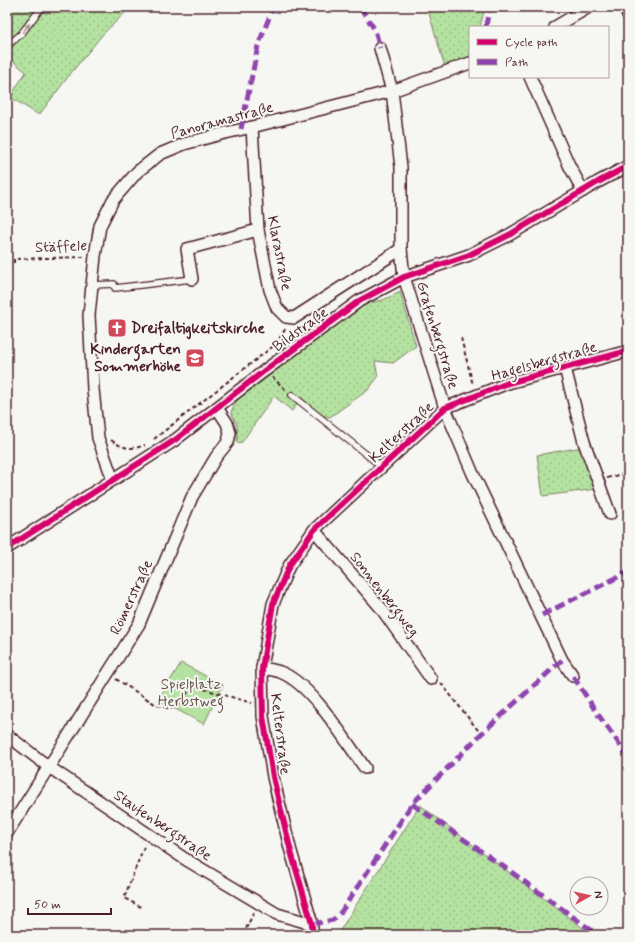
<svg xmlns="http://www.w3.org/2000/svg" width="635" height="942" viewBox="0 0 635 942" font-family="Mynerve,sans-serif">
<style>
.grass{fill:url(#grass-dots);stroke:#7f8066}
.park{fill:#b4e2a0;stroke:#7f8066}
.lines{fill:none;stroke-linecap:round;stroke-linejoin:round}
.lane-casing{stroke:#4a1f2b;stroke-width:8}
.street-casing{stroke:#4a1f2b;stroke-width:14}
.path{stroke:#4a1f2b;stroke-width:2;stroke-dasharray:4 3;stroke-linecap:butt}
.lane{stroke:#f6f6f2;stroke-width:5.5}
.street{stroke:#f6f6f2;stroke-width:11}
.quiet{stroke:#8e44ad;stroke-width:5;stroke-dasharray:10 5;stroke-linecap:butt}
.cycleway-casing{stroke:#f6f6f2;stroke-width:8}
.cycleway{stroke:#d6006c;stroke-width:6}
.oneway{fill:#a99598}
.labels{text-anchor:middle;stroke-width:4;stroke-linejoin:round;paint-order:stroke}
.street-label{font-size:15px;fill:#4a1f2b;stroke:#f6f6f2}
.poi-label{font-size:15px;font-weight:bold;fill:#4a1f2b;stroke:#f6f6f2;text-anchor:start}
.park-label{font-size:15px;fill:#645048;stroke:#f6f6f2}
</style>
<defs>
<pattern id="grass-dots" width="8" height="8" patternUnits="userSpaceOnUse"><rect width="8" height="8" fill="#b4e2a0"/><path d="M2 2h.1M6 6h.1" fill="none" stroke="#9cc18a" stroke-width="1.8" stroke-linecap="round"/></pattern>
</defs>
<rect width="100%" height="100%" fill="#f6f6f2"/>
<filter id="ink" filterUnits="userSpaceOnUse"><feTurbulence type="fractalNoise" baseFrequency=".025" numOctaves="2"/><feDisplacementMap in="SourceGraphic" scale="8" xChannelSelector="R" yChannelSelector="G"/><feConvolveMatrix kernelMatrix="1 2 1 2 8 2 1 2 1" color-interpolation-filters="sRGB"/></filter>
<g filter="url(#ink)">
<g class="grass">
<polygon points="7,7 131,7 103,34 71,73 39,115 10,97 26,72 7,56"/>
<polygon points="427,7 485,7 480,27 470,27 470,56 445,67"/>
<polygon points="400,292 416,346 393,363 375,361 378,377 368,390 330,417 321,415 301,398 292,411 274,396 242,442 237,443 237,425 231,412 236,401 364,304 383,300"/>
<polygon points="582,447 597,489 543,496 537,455"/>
<polygon points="420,805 592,935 337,935"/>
</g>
<polygon class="park" points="181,663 223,685 204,724 158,700"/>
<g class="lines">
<g class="lane-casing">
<g id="lane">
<polyline points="7,46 21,34 42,7"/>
<polyline points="93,285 114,284 115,288 192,279"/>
<polyline points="292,395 382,467"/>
</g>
</g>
<g class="street-casing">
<g id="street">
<polyline points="625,7 628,15"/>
<polyline points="555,27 589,7"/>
<polyline points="380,48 392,91 401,167 401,249 404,277 445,408 473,474 562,660 573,676"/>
<polyline points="530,77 569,165 583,191"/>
<polyline points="252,127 258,230 270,290 277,308 286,317 294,318 401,249"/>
<polyline points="192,279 187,249 258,230"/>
<polyline points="565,368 584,442 610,514"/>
<polyline points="113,480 98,438 93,389 89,315 95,256 100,226 113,200 137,172 160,154 184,144 221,134 252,127 392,91 470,63"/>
<polyline points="314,530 381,608 431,679"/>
<polyline points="7,548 175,440 264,371 359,301 404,277 469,255 509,235 598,182 628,166"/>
<path d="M 262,668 C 268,669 275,670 280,672 C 311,683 345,740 365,768"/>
<polyline points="7,735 49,767 185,859 277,914 312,924"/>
<polyline points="7,833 139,624 192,497 216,457 228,442 230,433 227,423 217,408"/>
<polyline points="312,935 312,924 290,848 273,777 263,716 262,668 273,604 289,566 314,530 445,408 508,383 628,351"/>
</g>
</g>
<g class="path">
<polyline points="7,263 14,263 14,259 84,257"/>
<polyline points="461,338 473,385"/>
<polyline points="272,377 286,390"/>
<polyline points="154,439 276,344 286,328"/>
<path d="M 111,440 C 123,449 132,450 145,445"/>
<polyline points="607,478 628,473"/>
<polyline points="116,679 155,704 170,709 180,704 187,693 197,687 252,703"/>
<polyline points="441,683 481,734"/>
<polyline points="141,907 124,898 145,844"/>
<polyline points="243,935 254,912"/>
</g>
<use href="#lane" class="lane"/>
<use href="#street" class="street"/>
<g class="quiet">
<polyline points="360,7 375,30 380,48"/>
<polyline points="486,27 489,7"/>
<polyline points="241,129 258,46 272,10 274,7"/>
<polyline points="542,615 628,572"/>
<polyline points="573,676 597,713 628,756"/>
<polyline points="412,804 507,869 598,935"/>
<polyline points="312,924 333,920 341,912 412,804 481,734 562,660"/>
</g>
<g class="cycleway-casing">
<g id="cycleway">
<polyline points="7,548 175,440 264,371 359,301 404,277 469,255 509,235 598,182 628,166"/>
<polyline points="312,935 312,924 290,848 273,777 263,716 262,668 273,604 289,566 314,530 445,408 508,383 628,351"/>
</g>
</g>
<use href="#cycleway" class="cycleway"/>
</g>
<defs><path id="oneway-solid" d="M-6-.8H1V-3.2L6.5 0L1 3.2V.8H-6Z"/></defs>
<use class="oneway" href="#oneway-solid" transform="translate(26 28) rotate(-51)"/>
</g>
<defs>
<g id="church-square" transform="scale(1)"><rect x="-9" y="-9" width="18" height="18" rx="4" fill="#d1495b" stroke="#f6f6f2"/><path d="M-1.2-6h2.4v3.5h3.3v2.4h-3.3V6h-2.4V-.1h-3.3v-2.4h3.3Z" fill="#fff"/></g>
<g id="school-square" transform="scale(1)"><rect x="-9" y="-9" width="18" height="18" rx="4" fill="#d1495b" stroke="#f6f6f2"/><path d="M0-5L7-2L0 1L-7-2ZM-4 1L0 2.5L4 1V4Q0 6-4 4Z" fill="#fff"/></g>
</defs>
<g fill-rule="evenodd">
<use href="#church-square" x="117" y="328"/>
<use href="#school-square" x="195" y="358"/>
</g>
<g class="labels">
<g class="street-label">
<text transform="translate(222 120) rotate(-15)" y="5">Panoramastraße</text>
<text transform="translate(61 246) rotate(-2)" y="5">Stäffele</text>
<text transform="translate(280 253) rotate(79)" y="5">Klarastraße</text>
<text transform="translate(300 329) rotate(-36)" y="5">Bildstraße</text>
<text transform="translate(438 335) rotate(73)" y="5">Grafenbergstraße</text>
<text transform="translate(544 361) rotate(-16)" y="5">Hagelsbergstraße</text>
<text transform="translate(401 432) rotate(-43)" y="5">Kelterstraße</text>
<text transform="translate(385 594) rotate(52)" y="5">Sonnenbergweg</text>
<text transform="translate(131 597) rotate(-65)" y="5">Römerstraße</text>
<text transform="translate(281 734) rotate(83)" y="5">Kelterstraße</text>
<text transform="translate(163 825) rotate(34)" y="5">Staufenbergstraße</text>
</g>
<g class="poi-label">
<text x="131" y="333">Dreifaltigkeitskirche</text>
<text x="181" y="354" text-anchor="end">Kindergarten<tspan x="181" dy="17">Sommerhöhe</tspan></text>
</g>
<g class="park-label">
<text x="191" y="689">Spielplatz<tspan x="191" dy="17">Herbstweg</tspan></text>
</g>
</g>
<rect width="635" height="942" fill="none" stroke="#f6f6f2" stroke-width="24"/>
<rect x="12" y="12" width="611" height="918" fill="none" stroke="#4a1f2b" stroke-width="1.5" filter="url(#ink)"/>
<rect x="469" y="26" width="140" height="52" fill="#f6f6f2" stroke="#b1a0a2"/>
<rect x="477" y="39" width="20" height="6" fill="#d6006c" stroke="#b1a0a2"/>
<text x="505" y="46" font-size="12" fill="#4a1f2b">Cycle path</text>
<rect x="477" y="59" width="20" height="6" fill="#8e44ad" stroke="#b1a0a2"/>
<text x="505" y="66" font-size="12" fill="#4a1f2b">Path</text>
<g transform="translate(589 896) rotate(82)"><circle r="19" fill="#f6f6f2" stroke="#b1a0a2"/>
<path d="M0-3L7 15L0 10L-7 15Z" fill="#d1495b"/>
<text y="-6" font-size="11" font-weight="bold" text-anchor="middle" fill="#4a1f2b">N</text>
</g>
<path d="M28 908v6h83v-6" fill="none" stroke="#4a1f2b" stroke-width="2"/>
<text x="34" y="908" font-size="12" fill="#4a1f2b" stroke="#f6f6f2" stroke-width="3" paint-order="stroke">50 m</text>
</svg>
